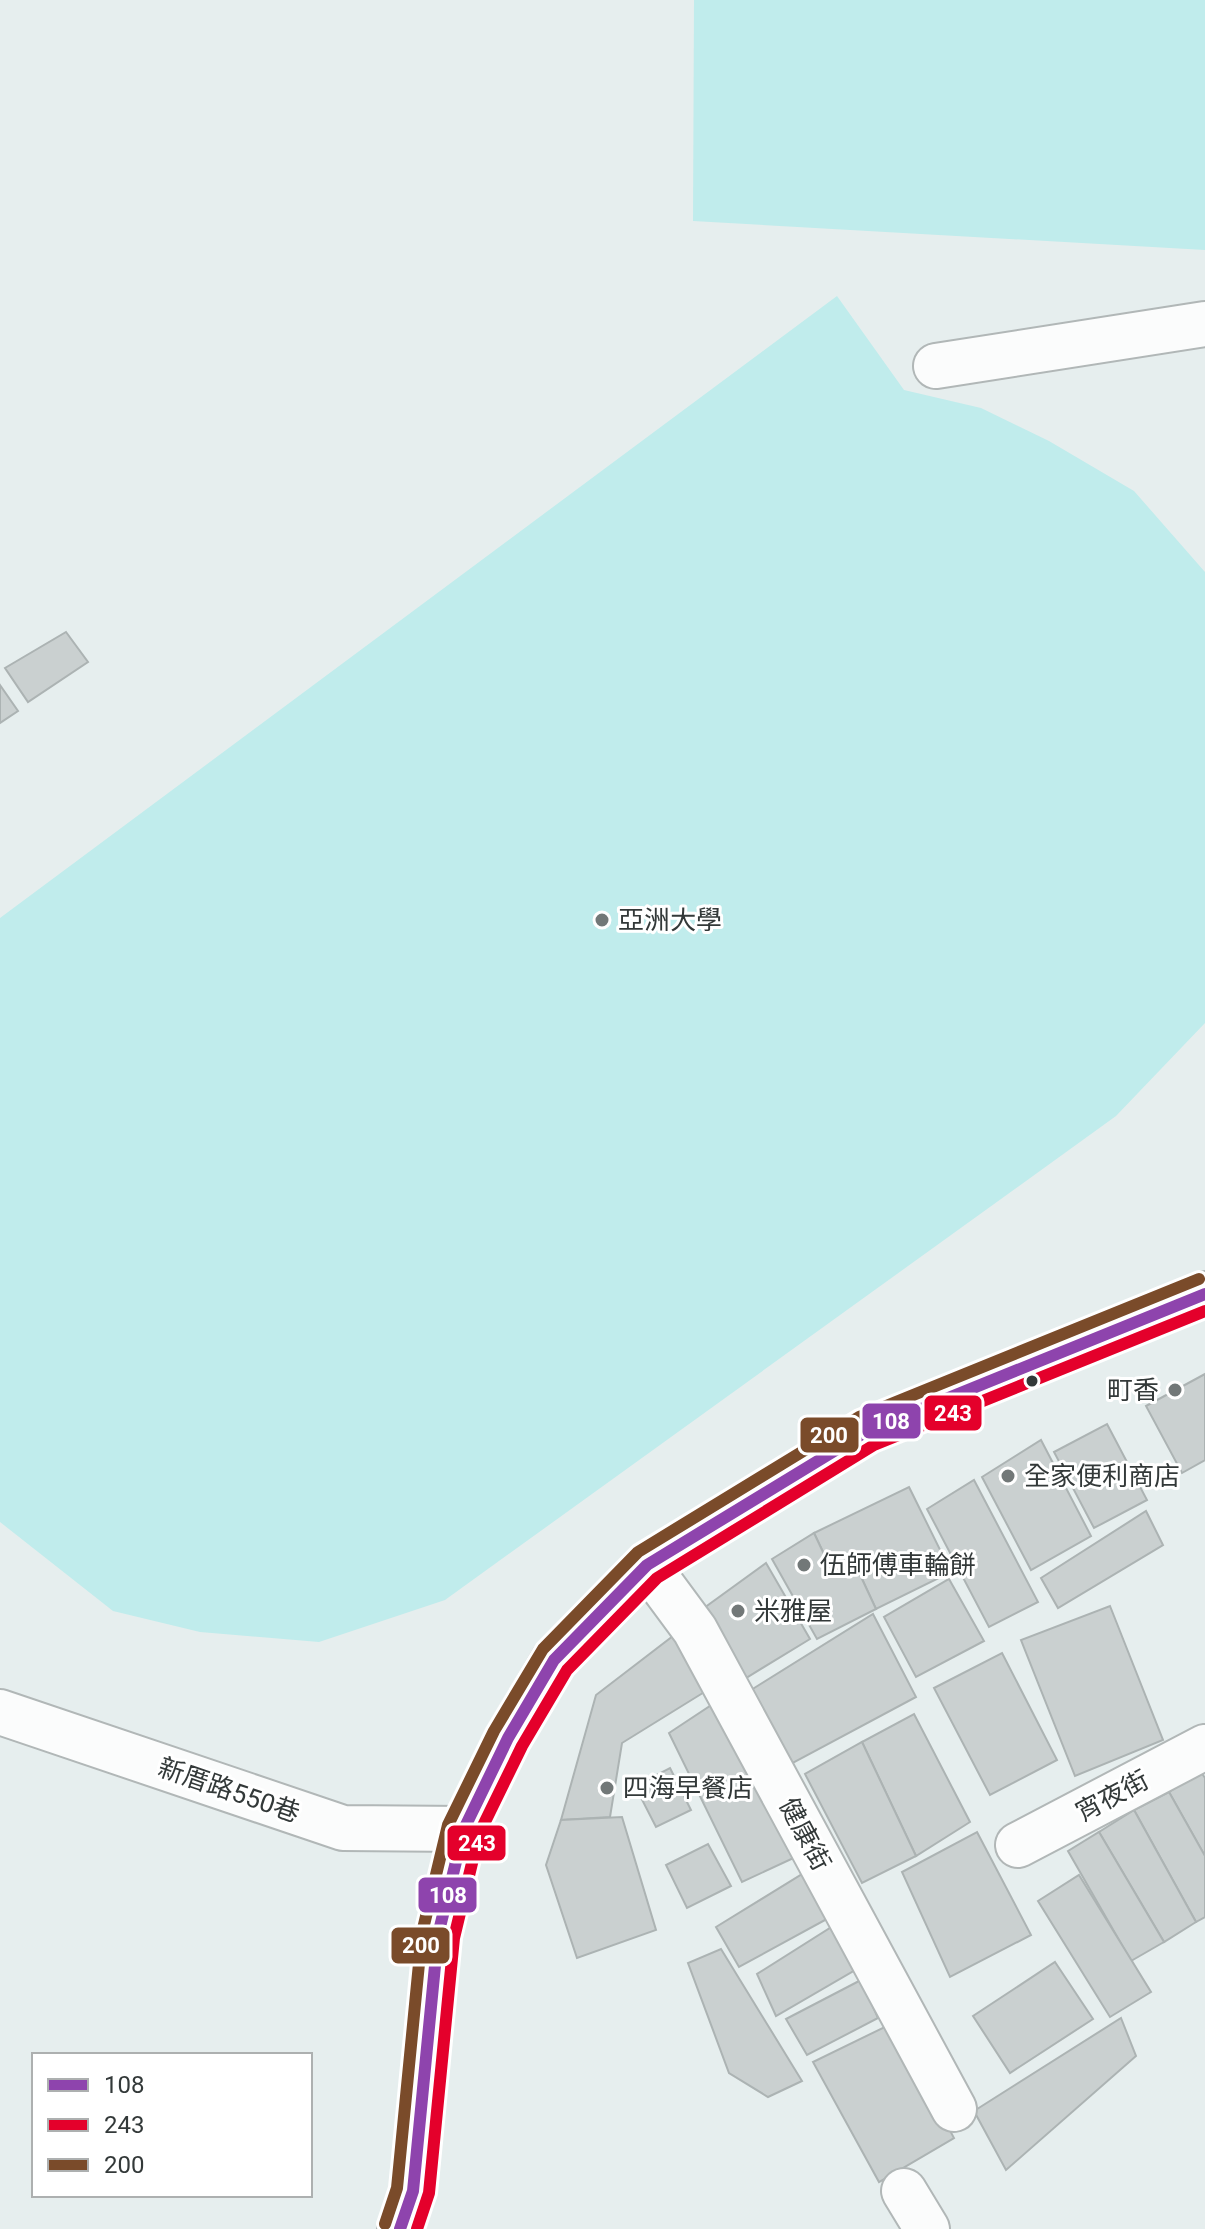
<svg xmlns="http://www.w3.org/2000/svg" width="1205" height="2229" viewBox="0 0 1205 2229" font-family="Roboto,'Noto Sans TC',sans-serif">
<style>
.green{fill:#c0ecec}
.building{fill:#cad0d0;stroke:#acb3b3;stroke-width:2}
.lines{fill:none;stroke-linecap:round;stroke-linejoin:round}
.minor-casing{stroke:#b1b7b7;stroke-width:48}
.minor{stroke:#fbfcfc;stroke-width:44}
.bus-1-casing{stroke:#fff;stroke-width:18}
.bus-2-casing{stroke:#fff;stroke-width:18}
.bus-3-casing{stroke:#fff;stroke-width:18}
.bus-1{stroke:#8e44ad;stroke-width:12}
.bus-2{stroke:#e4002b;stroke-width:12}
.bus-3{stroke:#7a4b2a;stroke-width:12}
.poi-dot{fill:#727878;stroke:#fff;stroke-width:3}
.bus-dot{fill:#333939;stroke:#fff;stroke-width:3}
.labels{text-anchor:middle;stroke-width:6;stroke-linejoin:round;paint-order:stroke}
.poi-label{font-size:26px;fill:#333939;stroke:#fff;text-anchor:start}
.street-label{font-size:26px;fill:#333939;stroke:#fff}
.line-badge{stroke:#fff;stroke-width:3}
.badge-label{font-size:22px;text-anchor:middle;font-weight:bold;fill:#fff}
</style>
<rect width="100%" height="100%" fill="#e6eeee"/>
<g class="green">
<polygon points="694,0 1205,0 1205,250 693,221"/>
<polygon points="837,296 904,390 981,408 1049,441 1134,491 1205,572 1205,1023 1116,1116 445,1600 319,1642 200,1632 113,1611 0,1522 0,918"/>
</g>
<g class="building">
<polygon points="66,632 88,662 28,702 5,668"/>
<polygon points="0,685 18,711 0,723"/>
<polygon points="1205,1374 1205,1460 1182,1473 1146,1406"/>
<polygon points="1107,1424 1147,1500 1094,1528 1054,1452"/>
<polygon points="1041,1440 1091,1536 1031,1570 982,1477"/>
<polygon points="974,1480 1038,1602 989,1627 927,1509"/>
<polygon points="909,1487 951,1572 876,1609 855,1564 831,1569 814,1533"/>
<polygon points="1146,1511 1163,1545 1058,1608 1041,1578"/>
<polygon points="814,1533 831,1569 855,1564 876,1609 817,1639 772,1559"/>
<polygon points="766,1563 810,1639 746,1678 704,1608"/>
<polygon points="949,1579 984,1641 916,1677 884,1617"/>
<polygon points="1110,1606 1163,1740 1075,1776 1021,1640"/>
<polygon points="873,1614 916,1697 789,1765 751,1690"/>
<polygon points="673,1636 706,1691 622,1743 610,1817 561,1820 596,1695"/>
<polygon points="1002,1653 1057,1760 990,1795 934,1688"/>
<polygon points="716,1702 800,1855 742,1882 669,1733"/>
<polygon points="914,1714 970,1822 916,1856 862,1742"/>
<polygon points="862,1742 916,1856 862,1883 805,1774"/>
<polygon points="670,1768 691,1810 656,1827 635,1786"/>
<polygon points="1201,1772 1205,1778 1205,1856 1169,1792"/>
<polygon points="1169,1792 1205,1856 1205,1917 1196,1922 1134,1810"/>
<polygon points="1134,1810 1196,1922 1164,1942 1099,1832"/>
<polygon points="622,1817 656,1930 577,1958 546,1865 561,1820"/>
<polygon points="977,1832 1031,1935 950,1977 902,1872"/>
<polygon points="1099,1832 1164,1942 1131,1961 1068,1851"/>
<polygon points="708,1844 731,1886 687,1908 666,1865"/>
<polygon points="812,1868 836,1914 739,1967 716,1927"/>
<polygon points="1079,1875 1151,1992 1110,2017 1038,1901"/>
<polygon points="841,1921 862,1966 776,2016 757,1974"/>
<polygon points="721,1949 802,2081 768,2097 729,2073 688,1963"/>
<polygon points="1055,1962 1093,2019 1010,2073 973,2016"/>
<polygon points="861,1980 878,2018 807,2055 786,2019"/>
<polygon points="1121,2018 1136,2056 1006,2170 974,2111"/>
<polygon points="893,2023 954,2138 879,2182 813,2062"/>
</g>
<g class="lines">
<g class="minor-casing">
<g id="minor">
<polyline points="936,366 1205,324"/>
<polyline points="647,1565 695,1630 954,2109"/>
<polyline points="0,1712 343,1828 464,1829"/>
<polyline points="1018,1845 1205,1747"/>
<polyline points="904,2191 927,2229"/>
<polyline points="400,2229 413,2191 438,1935 464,1829 508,1738 554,1660 647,1565 867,1431 1205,1294"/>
</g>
</g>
<use href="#minor" class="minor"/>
<g class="bus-1-casing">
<polyline id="bus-1" points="400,2229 413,2191 438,1935 464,1829 508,1738 554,1660 647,1565 867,1431 1205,1294"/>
</g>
<g class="bus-2-casing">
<polyline id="bus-2" points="417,2229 429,2193 454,1938 479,1834 522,1746 567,1670 657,1578 874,1445 1205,1311"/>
</g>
<g class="bus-3-casing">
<polyline id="bus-3" points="385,2224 397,2188 422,1933 448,1825 494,1731 543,1649 638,1552 859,1417 1199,1279"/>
</g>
<use href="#bus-1" class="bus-1"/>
<use href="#bus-2" class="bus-2"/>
<use href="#bus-3" class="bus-3"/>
</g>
<g class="poi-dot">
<circle cx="602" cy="920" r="8"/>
<circle cx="1175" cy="1390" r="8"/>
<circle cx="1008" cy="1476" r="8"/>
<circle cx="804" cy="1565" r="8"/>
<circle cx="738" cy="1611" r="8"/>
<circle cx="607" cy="1788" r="8"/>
</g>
<circle class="bus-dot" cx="1032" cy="1381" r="7"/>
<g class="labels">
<g class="poi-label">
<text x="618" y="929">亞洲大學</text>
<text x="1159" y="1399" text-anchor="end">町香</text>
<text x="1024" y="1485">全家便利商店</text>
<text x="820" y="1574">伍師傅車輪餅</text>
<text x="754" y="1620">米雅屋</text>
<text x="623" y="1797">四海早餐店</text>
</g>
<g class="street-label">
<text transform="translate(229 1790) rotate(19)" y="9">新厝路550巷</text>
<text transform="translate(1112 1796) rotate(-28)" y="9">宵夜街</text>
<text transform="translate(805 1834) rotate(62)" y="9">健康街</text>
</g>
</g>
<g class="line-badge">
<rect x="923" y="1394" width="60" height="38" rx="8" fill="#e4002b"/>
<rect x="861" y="1402" width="61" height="38" rx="8" fill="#8e44ad"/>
<rect x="799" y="1416" width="61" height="38" rx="8" fill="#7a4b2a"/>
<rect x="446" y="1824" width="61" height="38" rx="8" fill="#e4002b"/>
<rect x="417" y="1876" width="61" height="38" rx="8" fill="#8e44ad"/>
<rect x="390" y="1926" width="61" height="39" rx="8" fill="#7a4b2a"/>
</g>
<g class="badge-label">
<text x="953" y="1421">243</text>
<text x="891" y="1429">108</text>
<text x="829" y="1443">200</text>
<text x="477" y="1851">243</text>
<text x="448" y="1903">108</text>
<text x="421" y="1953">200</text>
</g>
<rect x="32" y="2053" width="280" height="144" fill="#ffffff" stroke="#adb0b0" stroke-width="2"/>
<rect x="48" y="2079" width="40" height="12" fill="#8e44ad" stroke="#adb0b0" stroke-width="2"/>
<text x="104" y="2093" font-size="24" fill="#333939">108</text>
<rect x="48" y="2119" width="40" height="12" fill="#e4002b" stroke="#adb0b0" stroke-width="2"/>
<text x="104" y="2133" font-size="24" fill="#333939">243</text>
<rect x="48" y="2159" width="40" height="12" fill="#7a4b2a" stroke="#adb0b0" stroke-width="2"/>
<text x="104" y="2173" font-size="24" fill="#333939">200</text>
</svg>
